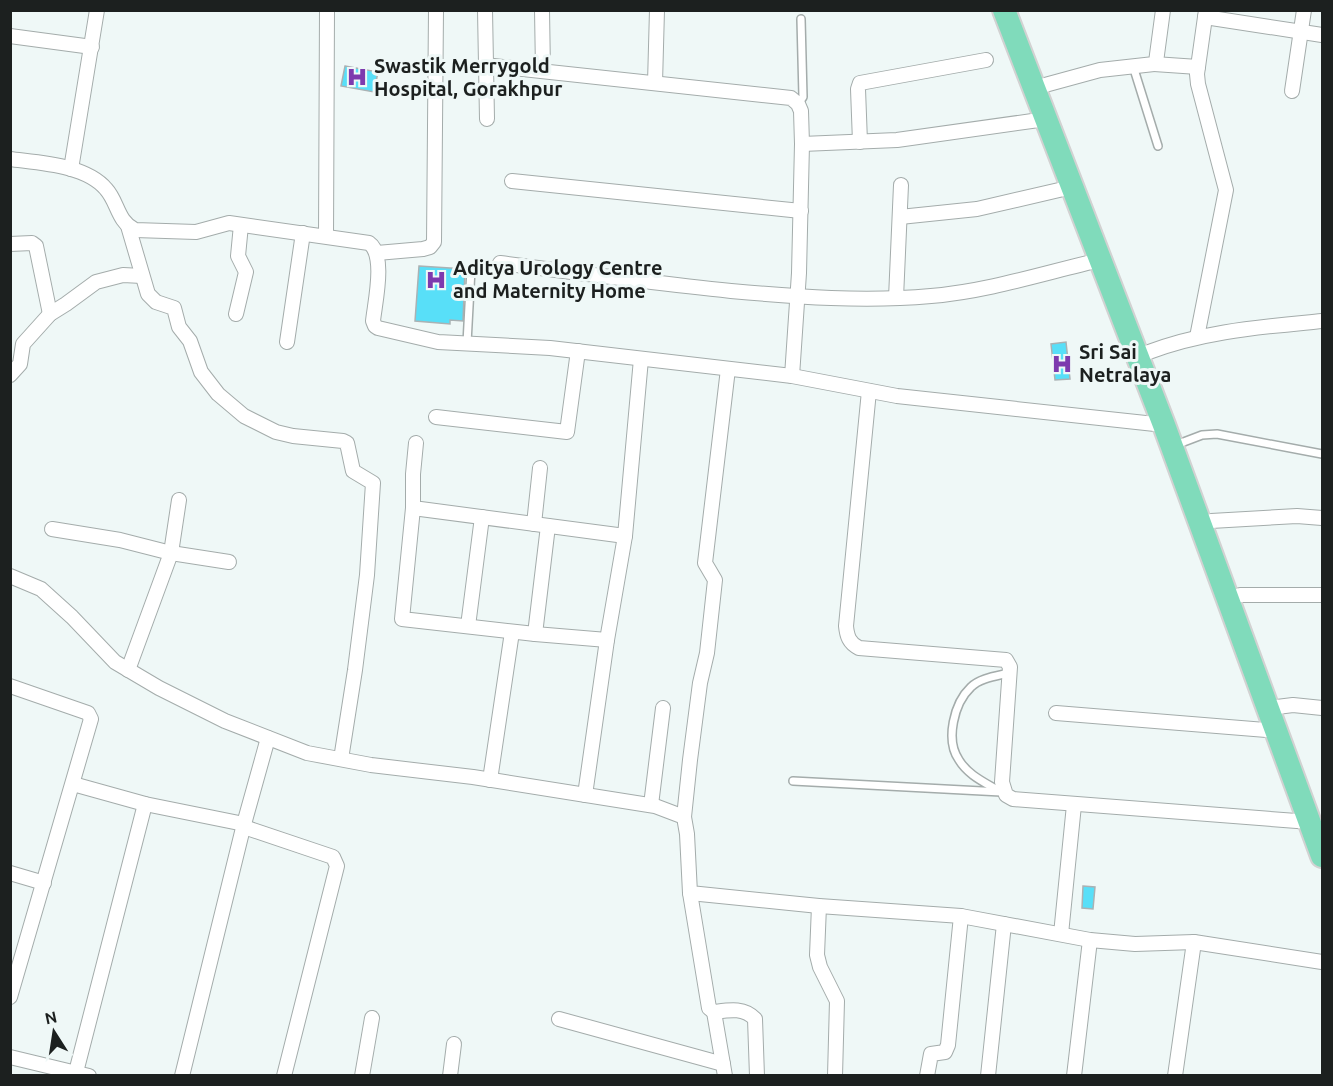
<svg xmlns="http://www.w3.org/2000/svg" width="1333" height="1086" viewBox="0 0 1333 1086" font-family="Ubuntu,sans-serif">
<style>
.building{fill:#58dff8;stroke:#aab2b4;stroke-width:1.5}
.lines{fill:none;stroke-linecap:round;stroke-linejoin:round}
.lane-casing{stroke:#a4acab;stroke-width:10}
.street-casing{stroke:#a4acab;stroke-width:16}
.primary-casing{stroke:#d2d2d2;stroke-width:26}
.lane{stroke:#fff;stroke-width:7}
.street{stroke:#fff;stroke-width:14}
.primary{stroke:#80dbbb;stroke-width:22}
.labels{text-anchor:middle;stroke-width:6;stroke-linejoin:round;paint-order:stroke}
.poi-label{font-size:20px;font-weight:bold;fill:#1c201f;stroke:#eff8f7;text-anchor:start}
</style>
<rect width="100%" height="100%" fill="#eff8f7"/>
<g class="building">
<polygon points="345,66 378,72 374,92 341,86"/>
<polygon points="419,266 465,269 463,321 450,320 450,324 415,321"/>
<polygon points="1066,342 1070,379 1055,380 1051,344"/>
<polygon points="1083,886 1095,887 1093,909 1082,908"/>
</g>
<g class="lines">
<g class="lane-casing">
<g id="lane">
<polyline points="1133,66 1158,146"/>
<polyline points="798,104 803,97 801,19"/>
<polyline points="467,343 471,269"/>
<polyline points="1181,443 1202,435 1217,434 1322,454"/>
<polyline points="793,781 1001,792"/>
<path d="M 999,791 C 984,782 968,775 959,760 C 945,740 954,703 971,687 C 980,678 997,676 1009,673"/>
</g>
</g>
<g class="street-casing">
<g id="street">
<polyline points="485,10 487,119"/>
<polyline points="542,10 543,71"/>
<polyline points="1205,17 1322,35"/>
<polyline points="10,36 92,47"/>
<polyline points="1154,64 1198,67"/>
<polyline points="485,65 791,98 798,104 801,111 802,144 799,273 792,376"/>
<polyline points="655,83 657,10"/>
<polyline points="1045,85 1100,70 1154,64 1156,62 1163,10"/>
<polyline points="1292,91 1304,10"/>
<polyline points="860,142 858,89 860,83 986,60"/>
<polyline points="802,144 897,140 1046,119"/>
<path d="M 10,159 C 40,163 86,165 106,189 C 118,202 117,221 135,230 L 196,232 L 229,223 L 369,243 C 386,255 375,302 373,321 L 375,326 L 378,328 L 438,342 L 550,348 L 792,376 L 897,396 L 1164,425"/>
<polyline points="71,169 97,10"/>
<polyline points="512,181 801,211"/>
<polyline points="900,217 977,209 1072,187"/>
<polyline points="128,226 148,294 156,302 174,308 179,327 190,341 201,372 218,394 244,416 276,432 293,436 343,441 347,443 353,471 373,483 367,575 355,670 341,759"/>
<polyline points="326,236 327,10"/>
<polyline points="10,244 32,243 36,246 50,314"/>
<polyline points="377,253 423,249 430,247 434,242 436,10"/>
<path d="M 500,263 C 577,273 654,283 731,291 C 798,297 864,302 931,296 C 989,291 1044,273 1100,260"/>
<polyline points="896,298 901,185"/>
<polyline points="236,314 246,272 238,256 241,225"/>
<polyline points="1197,337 1226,190 1198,84 1197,74 1206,10"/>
<polyline points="287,342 303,233"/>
<path d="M 1146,353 C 1203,331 1262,327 1322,321"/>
<polyline points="10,375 20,364 23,344 50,314 66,304 96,282 123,275 142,276"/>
<path d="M 869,391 L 846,626 C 847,636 849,643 859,648 L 1006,660 L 1010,667 L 1002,782 L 1006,795 L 1013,799 L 1310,822"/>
<polyline points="436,417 567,432 578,351"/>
<polyline points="416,443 413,474 413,508 625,536 641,359"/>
<polyline points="413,508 402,619 535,634 607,640"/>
<polyline points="1211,521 1297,516 1322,518"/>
<polyline points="534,524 540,468"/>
<polyline points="52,529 120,540 171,553 229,562"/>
<polyline points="10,576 41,589 72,617 115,662 159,688 225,721 307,753 371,765 473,777 655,806 684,817 687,834 690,893 819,906 961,916 1090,940 1135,944 1194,942 1322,962"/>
<polyline points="1240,595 1322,595"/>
<polyline points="468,626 482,517"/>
<polyline points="535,634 548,526"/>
<polyline points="128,670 171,553 179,500"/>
<polyline points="10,686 88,713 91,719 10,997"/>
<polyline points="1269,708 1293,705 1322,708"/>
<polyline points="1056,713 1277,731"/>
<polyline points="490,780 512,632"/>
<polyline points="73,784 145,804 75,1076"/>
<polyline points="585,795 607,640 625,536"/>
<polyline points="145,804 244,824"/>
<polyline points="651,805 663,708"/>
<polyline points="684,817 690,760 700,683 707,653 715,580 705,563 728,369"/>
<polyline points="244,827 333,857 337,866 284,1076"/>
<polyline points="10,873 44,883"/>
<path d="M 690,893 L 709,1008 L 714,1012 C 729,1010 744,1007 755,1019 L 757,1076"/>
<polyline points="819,906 817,955 820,967 837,1001 835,1076"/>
<polyline points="1061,934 1074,805"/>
<polyline points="714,1012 725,1076"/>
<polyline points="559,1019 723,1064"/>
<polyline points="10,1057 89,1076"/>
<polyline points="182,1076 244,824 268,738"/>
<polyline points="362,1076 372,1018"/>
<polyline points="450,1076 454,1044"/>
<polyline points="927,1076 931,1054 945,1052 948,1045 961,916"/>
<polyline points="988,1076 1004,924"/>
<polyline points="1074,1076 1090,940"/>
<polyline points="1175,1076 1194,942"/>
</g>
</g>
<g class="primary-casing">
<polyline id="primary" points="1004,10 1164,425 1322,856"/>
</g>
<use href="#lane" class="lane"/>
<use href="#street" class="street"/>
<use href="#primary" class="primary"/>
</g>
<defs>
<g id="hospital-bare" transform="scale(1.62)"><path d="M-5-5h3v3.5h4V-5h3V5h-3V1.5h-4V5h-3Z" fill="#7d3aae" stroke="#eff8f7" stroke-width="2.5" paint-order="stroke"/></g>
</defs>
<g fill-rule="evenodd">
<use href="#hospital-bare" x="357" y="77"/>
<use href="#hospital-bare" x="436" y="280"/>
<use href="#hospital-bare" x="1062" y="364"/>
</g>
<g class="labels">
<g class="poi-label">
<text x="374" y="73">Swastik Merrygold<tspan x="374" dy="23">Hospital, Gorakhpur</tspan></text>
<text x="453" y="275">Aditya Urology Centre<tspan x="453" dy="23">and Maternity Home</tspan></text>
<text x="1079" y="359">Sri Sai<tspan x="1079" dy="23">Netralaya</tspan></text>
</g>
</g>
<rect width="1333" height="1086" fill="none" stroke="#1c201f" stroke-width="24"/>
<g transform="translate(54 1032) rotate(348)" stroke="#eff8f7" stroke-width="4.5" paint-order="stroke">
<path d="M0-4.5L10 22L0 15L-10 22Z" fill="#1c201f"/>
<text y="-9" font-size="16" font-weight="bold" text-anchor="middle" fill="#1c201f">N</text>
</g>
</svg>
